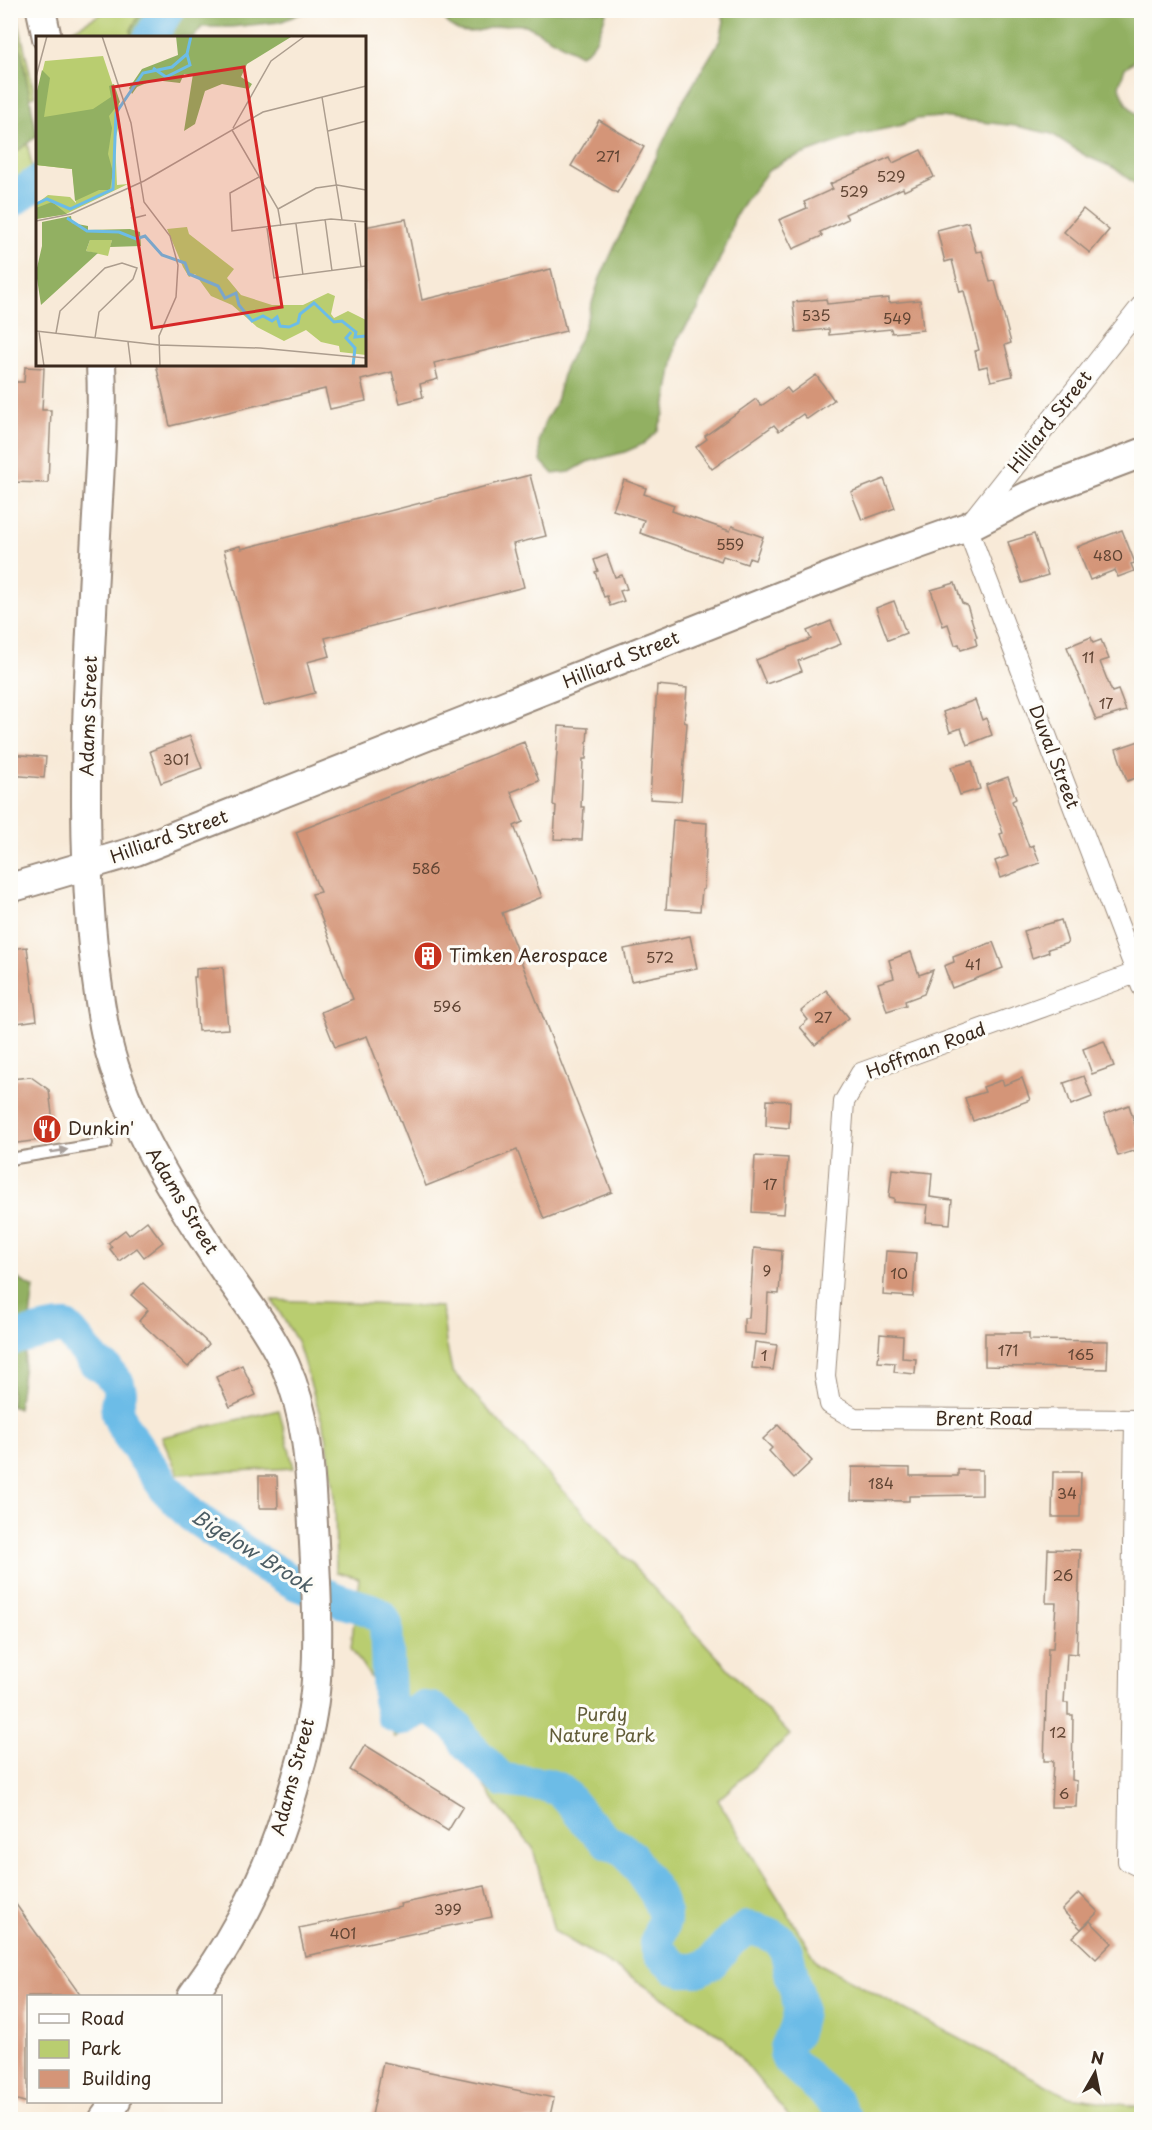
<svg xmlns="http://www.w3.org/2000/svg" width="1152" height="2130" viewBox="0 0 1152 2130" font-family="'Playpen Sans',sans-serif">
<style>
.green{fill:#b9cd70;stroke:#7a7c47;stroke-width:1.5}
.forest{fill:#92b062;stroke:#666d40;stroke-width:1.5}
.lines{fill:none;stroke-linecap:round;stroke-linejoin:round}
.river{stroke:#6cbce7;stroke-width:34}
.building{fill:#d49578}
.lane-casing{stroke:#9a8a7b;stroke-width:14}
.street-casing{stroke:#9a8a7b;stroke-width:22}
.secondary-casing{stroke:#9a8a7b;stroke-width:32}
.lane{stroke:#fff;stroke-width:10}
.street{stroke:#fff;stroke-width:20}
.secondary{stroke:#fff;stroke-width:28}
.oneway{fill:#a79f9a}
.labels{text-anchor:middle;stroke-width:6;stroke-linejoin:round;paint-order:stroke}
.number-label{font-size:15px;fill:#614534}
.street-label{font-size:18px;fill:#3b2a1e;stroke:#fdfcf7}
.poi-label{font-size:18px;fill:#3b2a1e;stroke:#fdfcf7;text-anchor:start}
.park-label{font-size:18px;fill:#615b37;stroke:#fdfcf7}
.water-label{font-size:20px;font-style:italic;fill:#4c5d64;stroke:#fdfcf7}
.inset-river{fill:none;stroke:#6cbce7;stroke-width:3}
.inset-road{fill:none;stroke:#ac9d8e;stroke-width:1.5}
.view{fill:#d62828;fill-opacity:0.15;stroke:#d62828;stroke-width:3}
.inset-edge{fill:none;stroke:#3b2a1e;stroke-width:3}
</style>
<rect width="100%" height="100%" fill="#fdfcf7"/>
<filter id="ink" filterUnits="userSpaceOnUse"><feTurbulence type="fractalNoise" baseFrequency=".0167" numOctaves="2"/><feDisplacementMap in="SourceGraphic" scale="12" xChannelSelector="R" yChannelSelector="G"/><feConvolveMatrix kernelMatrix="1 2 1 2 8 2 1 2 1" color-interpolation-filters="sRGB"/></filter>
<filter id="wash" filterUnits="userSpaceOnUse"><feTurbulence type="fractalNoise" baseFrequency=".008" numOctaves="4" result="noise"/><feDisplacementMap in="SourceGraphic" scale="24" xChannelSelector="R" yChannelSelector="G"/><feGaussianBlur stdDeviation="1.35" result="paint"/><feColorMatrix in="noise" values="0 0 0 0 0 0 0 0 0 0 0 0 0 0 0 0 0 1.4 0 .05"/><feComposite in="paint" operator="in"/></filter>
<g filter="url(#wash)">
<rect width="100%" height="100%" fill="#f8ead8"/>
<g class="green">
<polygon points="16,10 35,96 19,100 34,177 11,208 10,11"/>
<polygon points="106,11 167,11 150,37 72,37 70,31"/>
<polygon points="272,1300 442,1307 446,1342 452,1371 790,1735 718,1800 818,1963 1069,2097 1141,2107 1141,2119 791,2119 724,2038 633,1978 554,1931 533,1848 492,1799 460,1743 451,1720 433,1723 395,1737 384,1713 373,1681 351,1648 359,1578 336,1572 335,1497 326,1434 297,1341"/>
<polygon points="279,1410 294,1468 178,1474 162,1437"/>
</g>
<g class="forest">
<polygon points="14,11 37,136 11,156 10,11"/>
<polygon points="141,11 141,10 307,11 280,22 231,27 202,27 194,37 131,37 131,30"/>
<path d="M 439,11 L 607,11 C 600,29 598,46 580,55 L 526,25 C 516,24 507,24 497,26 C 482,29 465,38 451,26 C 446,22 443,16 439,11 Z"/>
<polygon points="721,11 1141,11 1141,56 1125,68 1119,86 1126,103 1141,120 1141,188 1114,168 1086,156 1052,134 1016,126 940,117 917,119 899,126 860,134 784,161 768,171 744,202 734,219 729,238 698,309 677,340 664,414 657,432 643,444 625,452 587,462 570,472 553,474 541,461 539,440 545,421 555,405 565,367 582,334 600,278 680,106 720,40 724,21"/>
<polygon points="11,1275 34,1288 18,1409 11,1406"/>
</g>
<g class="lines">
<g class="river">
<polyline points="150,38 167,10"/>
<polyline points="10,202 38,182"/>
<path d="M 10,1339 C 27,1336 51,1327 66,1328 L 72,1334 L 95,1362 L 106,1369 L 118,1384 L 120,1392 L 117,1404 L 118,1414 L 124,1428 L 166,1489 L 191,1515 L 260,1563 L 297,1584 L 341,1601 L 371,1610 L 380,1616 L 386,1625 L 389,1699 L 393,1715 L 402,1719 L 423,1708 L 432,1709 L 458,1728 L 467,1744 L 502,1780 L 546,1785 L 558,1789 L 565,1795 L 587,1822 L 607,1841 L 621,1848 L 631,1857 L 656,1893 L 664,1913 L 664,1921 L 656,1943 L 659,1952 L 675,1967 L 684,1970 L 697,1970 L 712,1962 L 731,1940 L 747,1928 C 758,1930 769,1932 778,1939 C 788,1948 788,1960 791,1972 C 794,1988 803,2001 799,2017 C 798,2023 796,2030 794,2035 C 787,2045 783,2047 788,2059 L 837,2104 L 846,2120"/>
</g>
</g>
<g id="blocks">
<g class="building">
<polygon points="599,120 644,147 617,193 571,166"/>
<polygon points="921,150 934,177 904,191 903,188 845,214 848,219 820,232 822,236 793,249 779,220 807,208 804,202 833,189 830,184 890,157 893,163"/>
<polygon points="1083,209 1109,230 1090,253 1064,232"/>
<polygon points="406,219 422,300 551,269 566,331 434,363 438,379 420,384 423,397 400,403 392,372 361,380 366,401 330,409 325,389 170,426 156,364 364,364 364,227"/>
<polygon points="968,222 976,252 982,251 990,282 995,281 1011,343 1005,345 1013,376 991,381 987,366 979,368 975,351 979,350 964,291 960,292 952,260 945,262 937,230"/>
<polygon points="889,298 889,303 920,300 923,330 892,333 891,329 829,335 829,329 796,332 793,302 826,299 827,304"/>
<polygon points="25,367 44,368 42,410 51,410 48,483 10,482 10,382 24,382"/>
<polygon points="816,375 834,400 807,419 803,414 779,431 774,425 712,469 696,447 707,439 705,436 756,399 761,406 787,388 791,393"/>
<polygon points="530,475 546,536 513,544 524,587 325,638 330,656 307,662 315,693 264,706 224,550 240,546 241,549"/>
<polygon points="884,479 895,508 862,520 851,492"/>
<polygon points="624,480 646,488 644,494 674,505 672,511 730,531 732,526 763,537 755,560 749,558 747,564 723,556 721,561 640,533 644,520 613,510"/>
<polygon points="1122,530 1135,563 1131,564 1134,571 1118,577 1115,570 1090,580 1077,547"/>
<polygon points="1034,534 1048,575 1022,583 1008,542"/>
<polygon points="607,555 615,577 622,575 627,589 620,591 624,601 610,606 607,596 604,597 595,572 598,571 594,560"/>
<polygon points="955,583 962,603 967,605 977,637 975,638 977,645 961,650 959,644 955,645 948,624 943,626 931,590"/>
<polygon points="894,601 906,633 888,640 876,608"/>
<polygon points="831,621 841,644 798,661 802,671 766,684 756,660 811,639 807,631"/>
<polygon points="1091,637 1093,643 1101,640 1109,659 1100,662 1112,692 1118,690 1126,711 1096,720 1067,647"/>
<polygon points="657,685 687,688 684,722 687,723 681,801 650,799"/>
<polygon points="975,700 982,720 986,718 992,735 967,745 961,728 950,732 943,712"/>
<polygon points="559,726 588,728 586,759 583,759 581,807 584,807 582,840 554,839 556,806 553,805"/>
<polygon points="190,736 202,768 161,783 150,751"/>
<polygon points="1142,740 1142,776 1127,781 1116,749"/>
<polygon points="524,742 539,781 511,792 523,822 514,826 542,897 502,913 612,1192 544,1219 517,1150 426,1186 367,1036 335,1047 321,1012 353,999 312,894 320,892 296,832"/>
<polygon points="10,754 46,757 44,778 10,775"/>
<polygon points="972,761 980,789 960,795 951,767"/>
<polygon points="1008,777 1016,799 1012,801 1029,847 1033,845 1040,863 1001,878 995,861 1008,856 1000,834 1003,833 986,785"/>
<polygon points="673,820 707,823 704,889 702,890 700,911 666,909"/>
<polygon points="1061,920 1068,943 1048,949 1049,952 1032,958 1024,931"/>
<polygon points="690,936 697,968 631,981 624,949"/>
<polygon points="993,942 1003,968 952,988 944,966 954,962 953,957"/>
<polygon points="27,947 37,1020 10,1024 10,949"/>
<polygon points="911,952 919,975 933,970 924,994 905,1001 906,1005 887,1011 878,983 894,978 889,960"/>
<polygon points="223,967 228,1029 198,1031 194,977 196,977 196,969"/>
<polygon points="826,990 849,1018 815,1045 800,1027 808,1020 801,1011"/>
<polygon points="1104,1041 1114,1066 1092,1074 1083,1049"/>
<polygon points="1084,1076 1092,1097 1071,1105 1064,1083"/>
<polygon points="31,1077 49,1090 55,1138 10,1144 10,1079"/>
<polygon points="1022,1078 1030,1100 973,1121 965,1098 985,1092 983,1087 1002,1080 1004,1085"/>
<polygon points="767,1100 790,1101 789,1128 766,1126"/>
<polygon points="1129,1105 1142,1148 1118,1156 1104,1114"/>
<polygon points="755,1156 788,1158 784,1214 752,1212"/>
<polygon points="892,1169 932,1173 930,1197 952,1200 950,1224 926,1222 928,1205 894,1202 894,1198 889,1197"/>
<polygon points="147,1221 163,1242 144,1257 137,1248 119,1261 110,1249 112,1247 108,1243 125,1230 129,1235"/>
<polygon points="754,1248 782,1251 779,1294 768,1293 766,1335 744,1333 744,1318 749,1318"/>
<polygon points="886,1251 916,1253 913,1297 883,1295"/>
<polygon points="143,1283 209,1344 188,1367 139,1321 148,1310 131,1295"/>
<polygon points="985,1333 1029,1333 1029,1340 1108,1341 1107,1369 985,1366"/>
<polygon points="880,1334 903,1336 902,1358 916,1359 915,1374 894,1372 895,1363 878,1362"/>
<polygon points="755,1342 777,1345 773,1370 752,1368"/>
<polygon points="242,1365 256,1395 230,1407 216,1377"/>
<polygon points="778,1425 812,1461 794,1478 769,1451 772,1448 763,1439"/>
<polygon points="852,1467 910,1468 910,1476 958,1476 958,1470 982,1470 982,1495 909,1496 909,1501 851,1500"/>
<polygon points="1053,1472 1081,1472 1080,1517 1052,1517"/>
<polygon points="259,1476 277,1476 278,1508 259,1508"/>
<polygon points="1048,1549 1080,1550 1077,1654 1067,1653 1064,1703 1068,1703 1068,1715 1073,1715 1072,1780 1077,1781 1076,1807 1051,1807 1053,1761 1044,1761 1048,1648 1053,1648 1056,1603 1046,1603"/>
<polygon points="365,1745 463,1806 448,1831 350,1770"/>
<polygon points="485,1886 492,1917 305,1956 299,1928 401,1907 400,1904"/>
<polygon points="1079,1893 1098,1912 1081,1929 1062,1910"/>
<polygon points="10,1896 81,1996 28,1996 28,2103 10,2098"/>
<polygon points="1090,1921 1112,1943 1096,1959 1073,1937"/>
<polygon points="383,2062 554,2098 549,2120 371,2120"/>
</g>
</g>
</g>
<g filter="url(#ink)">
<use href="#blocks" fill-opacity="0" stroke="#9a8a7b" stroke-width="1.5"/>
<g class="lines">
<g class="lane-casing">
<polyline id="lane" points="10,1159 107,1143"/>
</g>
<g class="street-casing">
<g id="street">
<polyline points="1142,305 967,527 1142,987"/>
<polyline points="1136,973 861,1073 844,1102 825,1376 830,1404 854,1418 1142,1420"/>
<polyline points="1135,1420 1128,1861 1142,1868"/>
</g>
</g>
<g class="secondary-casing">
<g id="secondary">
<polyline points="41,10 47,38"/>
<path d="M 101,364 C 104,428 98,490 95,554 C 87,710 76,870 104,1026 C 118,1103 168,1185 211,1250 C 235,1288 266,1324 285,1365 C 308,1416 310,1470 313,1525 C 316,1577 319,1628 316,1680 C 314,1711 307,1743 298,1773 C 275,1858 244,1925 192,1996"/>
<polyline points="10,888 136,851 857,566 967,527 1028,496 1142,453"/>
<polyline points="103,2120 116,2102"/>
</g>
</g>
<use href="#lane" class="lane"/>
<use href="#street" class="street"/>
<use href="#secondary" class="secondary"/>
</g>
<defs><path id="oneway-solid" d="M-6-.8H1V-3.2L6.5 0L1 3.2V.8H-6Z" transform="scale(1.5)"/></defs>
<use class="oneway" href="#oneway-solid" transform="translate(59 1151) rotate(-9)"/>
</g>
<defs>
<g id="building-disc" transform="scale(1.5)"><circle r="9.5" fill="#c8321e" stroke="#fdfcf7"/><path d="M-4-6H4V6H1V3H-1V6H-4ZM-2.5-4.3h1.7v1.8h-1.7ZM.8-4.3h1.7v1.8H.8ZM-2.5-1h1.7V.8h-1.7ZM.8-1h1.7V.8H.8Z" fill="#fff"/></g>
<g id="restaurant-disc" transform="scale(1.5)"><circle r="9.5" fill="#c8321e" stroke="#fdfcf7"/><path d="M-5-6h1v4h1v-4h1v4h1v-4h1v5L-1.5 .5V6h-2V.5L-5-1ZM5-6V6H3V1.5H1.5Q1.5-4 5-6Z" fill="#fff"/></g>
</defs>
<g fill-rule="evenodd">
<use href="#building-disc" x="428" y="956"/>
<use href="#restaurant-disc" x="47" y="1129"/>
</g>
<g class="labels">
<g class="number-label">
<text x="608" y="162">271</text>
<text x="891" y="182">529</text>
<text x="854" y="197">529</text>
<text x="816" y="321">535</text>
<text x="897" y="324">549</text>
<text x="730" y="550">559</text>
<text x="1108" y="561">480</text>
<text x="1088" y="663">11</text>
<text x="1106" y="709">17</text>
<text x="176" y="765">301</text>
<text x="426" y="874">586</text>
<text x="660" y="963">572</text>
<text x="973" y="970">41</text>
<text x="447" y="1012">596</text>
<text x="823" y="1023">27</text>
<text x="770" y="1190">17</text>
<text x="767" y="1276">9</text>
<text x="899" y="1279">10</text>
<text x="1008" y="1356">171</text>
<text x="1081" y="1360">165</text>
<text x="764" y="1361">1</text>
<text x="881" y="1489">184</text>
<text x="1067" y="1499">34</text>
<text x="1063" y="1581">26</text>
<text x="1058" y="1738">12</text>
<text x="1064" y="1799">6</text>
<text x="448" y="1915">399</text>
<text x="343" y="1939">401</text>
</g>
<g class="street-label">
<text transform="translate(1050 422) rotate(-52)" y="6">Hilliard Street</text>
<text transform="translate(621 660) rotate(-22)" y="6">Hilliard Street</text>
<text transform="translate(89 716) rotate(-88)" y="6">Adams Street</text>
<text transform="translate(1054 757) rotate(69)" y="6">Duval Street</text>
<text transform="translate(169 837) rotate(-20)" y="6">Hilliard Street</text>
<text transform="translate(926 1051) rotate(-21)" y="6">Hoffman Road</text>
<text transform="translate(182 1201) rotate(59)" y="6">Adams Street</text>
<text x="984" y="1425">Brent Road</text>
<text transform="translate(293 1777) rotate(-75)" y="6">Adams Street</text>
</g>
<g class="poi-label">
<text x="449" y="962">Timken Aerospace</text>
<text x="68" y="1135">Dunkin'</text>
</g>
<g class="park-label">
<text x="602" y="1721">Purdy<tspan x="602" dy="21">Nature Park</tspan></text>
</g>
<g class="water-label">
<text transform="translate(252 1551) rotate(32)" y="7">Bigelow Brook</text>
</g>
</g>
<g transform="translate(36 36)">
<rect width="330" height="330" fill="#f8ead8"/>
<path d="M 67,20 L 84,71 L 79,81 L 83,89 L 79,104 L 81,149 L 92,148 L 30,178 L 0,183 L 0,168 L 12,159 L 34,161 L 40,167 L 36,133 L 0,129 L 0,62 L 9,25 ZM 151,191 L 153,198 L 198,233 L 191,242 L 205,259 L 236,269 L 267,269 L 292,257 L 299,260 L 295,278 L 298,282 L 312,275 L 330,284 L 330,319 L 304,316 L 303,310 L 285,306 L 270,294 L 248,305 L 221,291 L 196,269 L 175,260 L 159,238 L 153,241 L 147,231 L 131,193 ZM 54,204 L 76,204 L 72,220 L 50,215 Z" fill="#b9cd70"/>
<path d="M 140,0 L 255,0 L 255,1 L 211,28 L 205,41 L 216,48 L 213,53 L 186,48 L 169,55 L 159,88 L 148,95 L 157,38 L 148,38 L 144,47 L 118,44 L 101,51 L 96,58 L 93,52 L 106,33 L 142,19 ZM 6,34 L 14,42 L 8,81 L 57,73 L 75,61 L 73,50 L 78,48 L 84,66 L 73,80 L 76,92 L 72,118 L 77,136 L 74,154 L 63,154 L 39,165 L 36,133 L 0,129 L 0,59 ZM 16,166 L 31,178 L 0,183 L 0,172 ZM 35,180 L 36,187 L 52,190 L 52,194 L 94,193 L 104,196 L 105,210 L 74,211 L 76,204 L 54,204 L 50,215 L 62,217 L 5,269 L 0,236 L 6,210 L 6,186 Z" fill="#92b062"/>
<path class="inset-river" d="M 117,32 L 130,41 L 154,29 L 151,18 L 155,0M 0,168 L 11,163 L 34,173 L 77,153 L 80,77 L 107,37 L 136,31 L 151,18M 31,182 L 51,195 L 83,196 L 100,203 L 109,200 L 126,219 L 149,227 L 153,238 L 182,250 L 189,262 L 200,257 L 203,269 L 216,285 L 227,280 L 236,285 L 241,281 L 244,290 L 253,291 L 262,287 L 264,278 L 278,267 L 298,286 L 306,285 L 320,296 L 319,301 L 330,300M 315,296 L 310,302 L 319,312 L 317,330"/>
<path class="inset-road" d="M 66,0 L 95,87 L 108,166 L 134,200 L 142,229 L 140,261 L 123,300 L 124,330M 0,41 L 11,0M 286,61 L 306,184M 197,92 L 235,25 L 269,0M 196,94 L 242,173 L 245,190M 292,95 L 330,85M 223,141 L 194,157 L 196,195 L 295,183 L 330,186M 95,171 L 98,182 L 110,179M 242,173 L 280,152 L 301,149 L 330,154M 289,183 L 296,235M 0,185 L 35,178 L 108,145 L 227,76 L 330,50M 319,187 L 325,231M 260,188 L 267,239M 231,192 L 238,242 L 330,230M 0,295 L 123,309 L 224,312 L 330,322M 3,296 L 8,330M 20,297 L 24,275 L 69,232 L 86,227 L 101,232 L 97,243 L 63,276 L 59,302M 92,306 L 95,330"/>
<path class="view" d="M 208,31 L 246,271 L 116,292 L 77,51 Z"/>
<rect width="330" height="330" class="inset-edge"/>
</g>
<rect width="1152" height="2130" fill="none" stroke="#fdfcf7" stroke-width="36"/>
<rect x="27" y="1995" width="195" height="108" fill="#fdfcf7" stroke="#afa8a0" stroke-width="1.5"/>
<rect x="39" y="2014" width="30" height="9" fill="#ffffff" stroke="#afa8a0" stroke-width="1.5"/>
<text x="81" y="2025" font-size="18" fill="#3b2a1e">Road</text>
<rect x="39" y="2040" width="30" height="18" fill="#b9cd70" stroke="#afa8a0" stroke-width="1.5"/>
<text x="81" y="2055" font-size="18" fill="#3b2a1e">Park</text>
<rect x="39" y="2070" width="30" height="18" fill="#d49578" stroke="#afa8a0" stroke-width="1.5"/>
<text x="81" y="2085" font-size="18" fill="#3b2a1e">Building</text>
<g transform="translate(1095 2073) rotate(9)" stroke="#fdfcf7" stroke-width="4.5" paint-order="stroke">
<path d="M0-4.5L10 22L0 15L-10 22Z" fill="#3b2a1e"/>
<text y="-9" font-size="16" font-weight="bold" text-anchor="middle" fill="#3b2a1e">N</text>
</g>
</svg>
